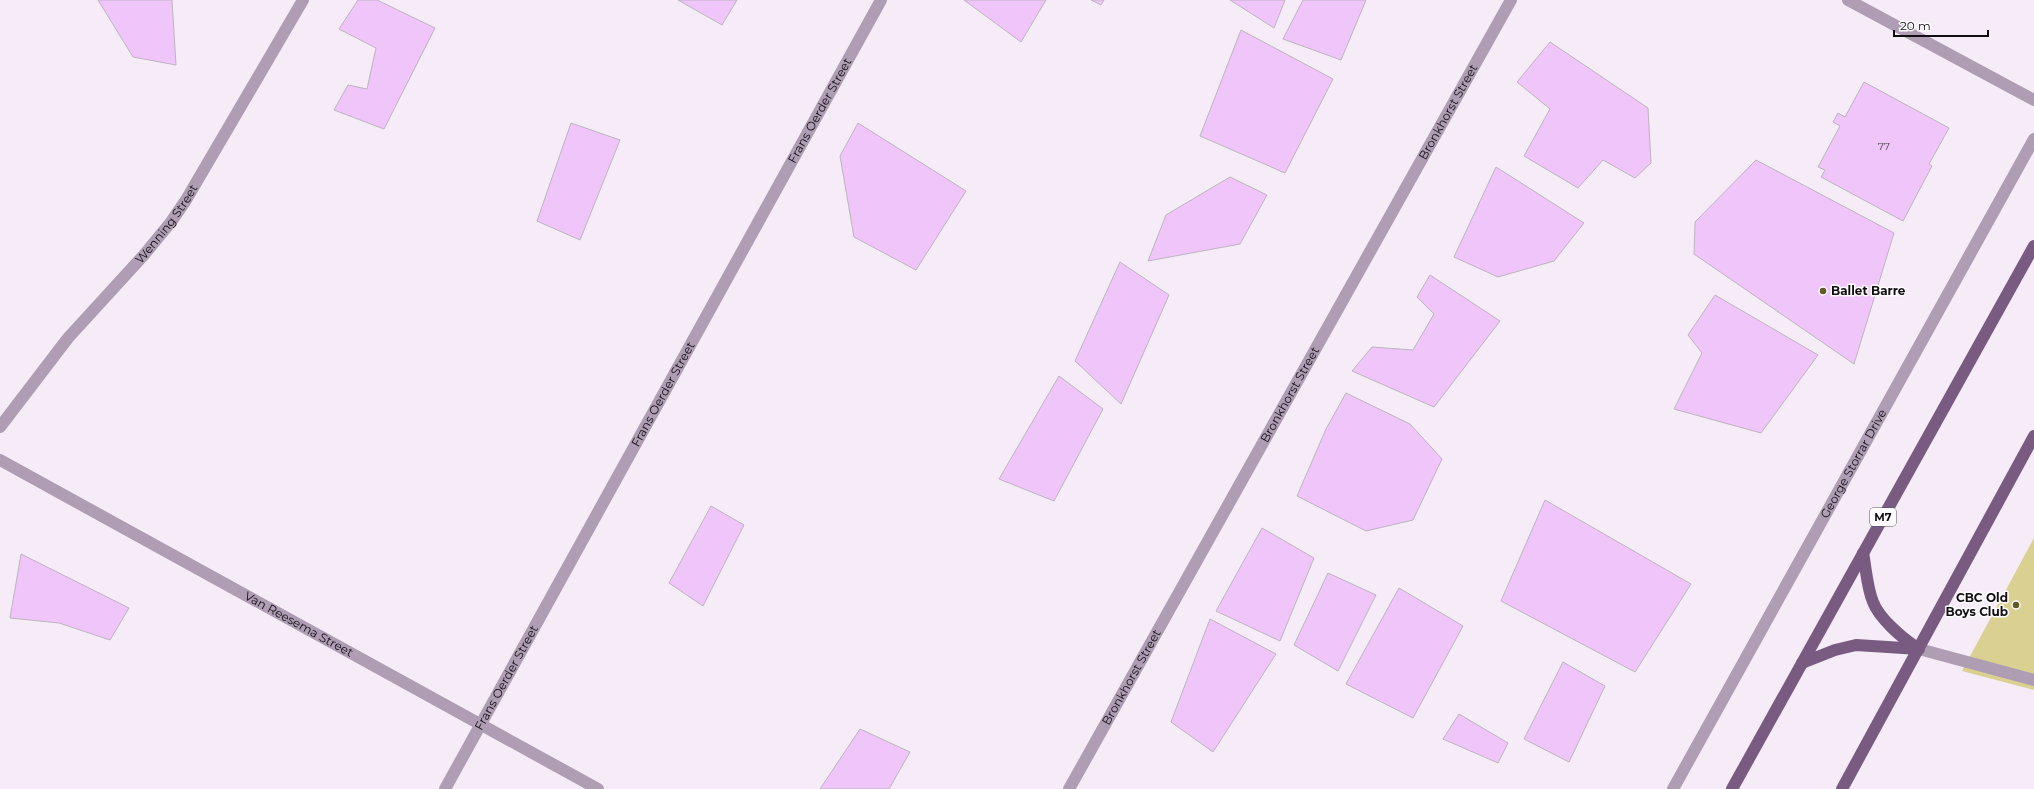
<svg xmlns="http://www.w3.org/2000/svg" width="2034" height="789" viewBox="0 0 2034 789" font-family="Montserrat,sans-serif">
<style>
.green{fill:#dad092}
.building{fill:#efc5fa;stroke:#bdb4bf}
.lines{fill:none;stroke-linecap:round;stroke-linejoin:round}
.lane{stroke:#af9db4;stroke-width:12}
.street{stroke:#af9db4;stroke-width:12}
.primary{stroke:#795a81;stroke-width:12}
.poi-dot{fill:#625a26;stroke:#fefcfe;stroke-width:1.5}
.labels{text-anchor:middle;stroke-width:3;stroke-linejoin:round;paint-order:stroke}
.number-label{font-size:10px;fill:#483c4c}
.shield{fill:#fefcfe;stroke:#585559;stroke-width:1}
.shield-label{font-size:11px;font-weight:bold;fill:#110e12}
.street-label{font-size:12px;fill:#110e12;stroke:#fefcfe}
.poi-label{font-size:12px;font-weight:bold;fill:#110e12;stroke:#fefcfe;text-anchor:start}
</style>
<rect width="100%" height="100%" fill="#f5ecf7"/>
<polygon class="green" points="2034,538 2034,690 1962,671"/>
<g class="building">
<polygon points="98,0 172,0 176,65 133,57"/>
<polygon points="358,0 377,0 435,28 384,129 334,110 348,85 367,89 376,48 339,29"/>
<polygon points="678,0 737,0 722,25"/>
<polygon points="964,0 1046,0 1021,42"/>
<polygon points="1091,0 1104,0 1101,5"/>
<polygon points="1230,0 1285,0 1274,28"/>
<polygon points="1303,0 1366,0 1341,60 1283,39"/>
<polygon points="1241,30 1333,79 1285,173 1200,136"/>
<polygon points="1550,42 1648,108 1651,163 1635,178 1603,160 1578,188 1524,156 1550,109 1517,82"/>
<polygon points="1864,82 1949,128 1929,164 1932,166 1903,221 1821,177 1825,170 1818,167 1840,126 1833,122 1838,113 1845,117"/>
<polygon points="571,123 620,140 580,240 537,221"/>
<polygon points="858,123 966,191 916,270 854,237 840,156"/>
<polygon points="1756,160 1894,233 1854,364 1694,254 1695,222"/>
<polygon points="1496,167 1584,223 1554,261 1498,277 1454,257"/>
<polygon points="1230,177 1267,195 1240,244 1148,261 1166,215"/>
<polygon points="1120,262 1169,295 1121,404 1075,361"/>
<polygon points="1430,275 1500,321 1434,407 1352,371 1372,347 1413,350 1434,314 1417,297"/>
<polygon points="1715,295 1818,355 1761,433 1674,409 1702,353 1688,335"/>
<polygon points="1059,376 1103,409 1054,501 999,479"/>
<polygon points="1346,393 1410,424 1442,459 1413,520 1366,531 1297,496 1326,429"/>
<polygon points="1545,500 1691,584 1635,672 1501,601"/>
<polygon points="711,506 744,525 703,606 669,583"/>
<polygon points="1262,528 1314,558 1280,641 1216,611"/>
<polygon points="21,554 129,608 110,640 59,623 10,618"/>
<polygon points="1328,573 1376,595 1338,671 1294,645"/>
<polygon points="1399,588 1463,626 1413,718 1346,684"/>
<polygon points="1210,619 1276,654 1213,752 1171,722"/>
<polygon points="1563,662 1605,686 1569,762 1524,739"/>
<polygon points="1459,714 1508,743 1498,763 1443,739"/>
<polygon points="860,729 910,752 889,789 820,789"/>
</g>
<g class="lines">
<polyline class="lane" points="1919,649 2034,680"/>
<g class="street">
<polyline points="1848,0 2034,100"/>
<path id="s1" d="M 0,427 L 68,338 L 143,256 L 171,222 L 186,200 L 303,0"/>
<path id="s2" d="M 0,460 L 598,789"/>
<path id="s3" d="M 445,789 L 881,0"/>
<path id="s4" d="M 1069,789 L 1511,0"/>
<path id="s5" d="M 1673,789 L 2034,139"/>
</g>
<g class="primary">
<path d="M 1863,553 C 1866,568 1867,588 1873,602 C 1879,618 1902,638 1916,647"/>
<polyline points="1802,663 1835,650 1856,645 1919,649"/>
<polyline points="1732,789 2034,246"/>
<polyline points="1842,789 2034,436"/>
</g>
</g>
<g class="poi-dot">
<circle cx="1823" cy="291" r="4"/>
<circle cx="2016" cy="605" r="4"/>
</g>
<g class="labels">
<g class="number-label">
<text x="1884" y="150">77</text>
</g>
<rect class="shield" x="1870" y="508" width="26" height="18" rx="3"/>
<g class="shield-label">
<text x="1883" y="521">M7</text>
</g>
<g class="street-label">
<text dy="4" stroke="none"><textPath href="#s3" startOffset="775">Frans Oerder Street</textPath></text>
<text dy="4" stroke="none"><textPath href="#s4" startOffset="776">Bronkhorst Street</textPath></text>
<text dy="4" stroke="none"><textPath href="#s1" startOffset="263">Wenning Street</textPath></text>
<text dy="4" stroke="none"><textPath href="#s4" startOffset="452">Bronkhorst Street</textPath></text>
<text dy="4" stroke="none"><textPath href="#s3" startOffset="451">Frans Oerder Street</textPath></text>
<text dy="4" stroke="none"><textPath href="#s5" startOffset="372">George Storrar Drive</textPath></text>
<text dy="4" stroke="none"><textPath href="#s2" startOffset="341">Van Reesema Street</textPath></text>
<text dy="4" stroke="none"><textPath href="#s4" startOffset="128">Bronkhorst Street</textPath></text>
<text dy="4" stroke="none"><textPath href="#s3" startOffset="127">Frans Oerder Street</textPath></text>
</g>
<g class="poi-label">
<text x="1831" y="295">Ballet Barre</text>
<text x="2008" y="602" text-anchor="end">CBC Old<tspan x="2008" dy="14">Boys Club</tspan></text>
</g>
</g>
<path d="M1894 30v6h94v-6" fill="none" stroke="#110e12" stroke-width="2"/>
<text x="1900" y="30" font-size="12" fill="#110e12" stroke="#fefcfe" stroke-width="3" paint-order="stroke">20 m</text>
</svg>
